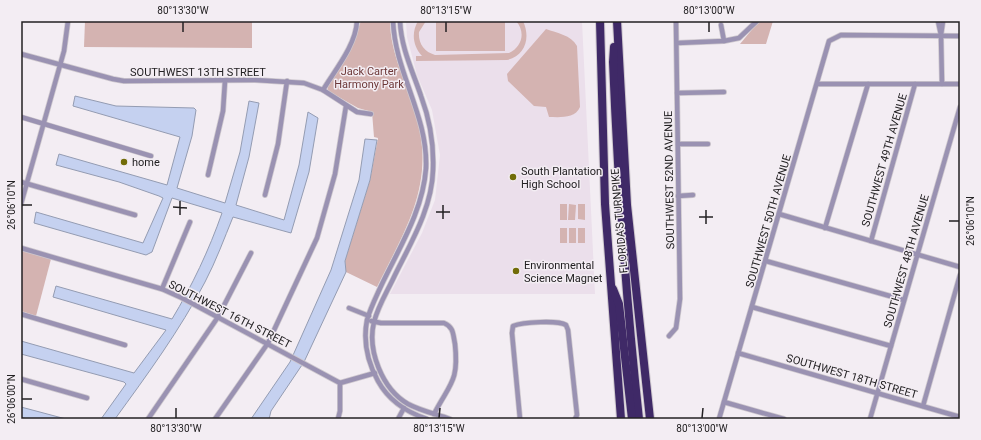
<svg xmlns="http://www.w3.org/2000/svg" width="981" height="440" viewBox="0 0 981 440" font-family="Roboto,sans-serif">
<style>
.built{fill:#ebdfeb}
.green{fill:#d4b3b1}
.water{fill:#c5d1f0;stroke:#949cb2}
.lines{fill:none;stroke-linecap:round;stroke-linejoin:round}
.minor-casing{stroke:#cec8ce;stroke-width:6}
.motorway-casing{stroke:#cec8ce;stroke-width:10}
.minor{stroke:#9a92b2;stroke-width:4.5}
.motorway{stroke:#3f2967;stroke-width:8}
.ticks{fill:none;stroke:#232123;stroke-width:1.5}
.poi-dot{fill:#716c08;stroke:#f3edf3;stroke-width:1.5}
.labels{text-anchor:middle;stroke-width:3;stroke-linejoin:round;paint-order:stroke}
.park-label{font-size:11px;fill:#6d3838;stroke:#f3edf3}
.street-label{font-size:11px;fill:#232123;stroke:#f3edf3}
.poi-label{font-size:11px;fill:#232123;stroke:#f3edf3;text-anchor:start}
.neatline{fill:none;stroke:#232123;stroke-width:1.5}
.ticks-label{font-size:10px;text-anchor:middle;fill:#232123}
</style>
<rect width="100%" height="100%" fill="#f3edf3"/>
<polygon class="built" points="406,21 582,21 595,294 390,294 422,233 435,200 440,155 432,110 417,75 407,37"/>
<g class="green">
<polygon points="85,21 252,21 252,48 84,47"/>
<path d="M 361,21 L 390,21 C 390,53 407,84 416,114 C 436,184 406,228 377,287 L 346,272 L 345,261 L 370,180 L 378,138 L 374,137 L 372,112 L 358,108 L 328,91 L 327,85 L 353,42 Z"/>
<path d="M 418,21 L 426,21 L 419,32 C 418,43 424,52 435,55 L 509,53 C 522,47 526,32 516,21 L 523,21 C 531,38 525,56 507,60 L 416,61 L 416,56 L 422,56 C 413,46 411,33 418,21 Z"/>
<rect x="436" y="21" width="69" height="30"/>
<polygon points="759,21 773,21 766,44 740,44"/>
<path d="M 546,29 C 557,33 571,35 577,46 L 580,107 C 575,119 559,117 549,117 L 546,107 L 534,106 L 508,81 L 507,74 Z"/>
<rect x="560" y="204" width="7" height="16"/>
<polygon points="569,204 576,205 575,220 568,220"/>
<polygon points="578,204 585,204 585,220 578,219"/>
<rect x="560" y="228" width="7" height="15"/>
<rect x="569" y="228" width="7" height="15"/>
<rect x="578" y="228" width="7" height="15"/>
<polygon points="21,250 51,259 36,316 21,311"/>
</g>
<g class="water">
<path d="M 75,96 L 116,106 L 194,108 L 196,110 L 192,136 L 177,188 L 225,203 L 240,152 L 249,101 L 259,103 L 249,157 L 236,205 L 284,220 L 299,165 L 308,112 L 318,118 L 309,172 L 291,233 L 233,217 C 224,239 216,261 205,282 C 180,330 147,375 115,419 L 101,419 L 126,384 L 124,382 L 21,354 L 21,341 L 134,373 L 166,330 L 53,297 L 56,286 L 172,319 C 192,286 209,250 222,213 L 172,198 L 152,252 L 146,255 L 34,223 L 36,212 L 143,243 L 163,198 L 159,196 L 119,182 L 56,165 L 59,154 L 167,185 L 180,137 L 73,106 Z"/>
<polygon points="365,139 377,140 370,180 345,261 346,272 304,362 271,411 269,419 251,419 290,362 331,270 359,180"/>
<polygon points="21,407 66,419 27,419 21,417"/>
</g>
<g class="lines">
<g class="minor-casing">
<g id="minor">
<path d="M 393,21 C 395,73 428,115 426,168 C 423,211 399,248 381,286 C 376,297 370,309 367,320 C 363,341 368,363 378,381 C 389,401 406,412 427,419"/>
<path d="M 400,21 C 401,48 413,72 421,96 C 430,120 434,145 433,170 C 432,209 410,244 394,277 C 387,292 378,306 374,322 C 367,350 382,389 408,404 C 421,411 436,414 450,419"/>
<polyline points="938,21 941,35 942,84"/>
<polyline points="721,25 724,41"/>
<polyline points="941,35 943,21"/>
<polyline points="677,43 724,41 739,38 757,21"/>
<polyline points="21,54 113,79 124,81 255,80 304,83 323,90 357,112 371,114"/>
<polyline points="818,84 960,84"/>
<path d="M 323,90 C 335,70 356,45 357,21"/>
<polyline points="677,93 724,92"/>
<polyline points="21,117 151,156"/>
<polyline points="678,144 708,144"/>
<polyline points="208,175 223,111 225,81"/>
<polyline points="21,182 135,215"/>
<polyline points="265,195 278,144 287,81"/>
<polyline points="678,196 693,195"/>
<polyline points="21,204 64,51 68,21"/>
<polyline points="779,214 960,267"/>
<polyline points="825,228 868,84"/>
<polyline points="871,241 915,84"/>
<polyline points="21,248 162,289 182,298 340,383 375,373"/>
<polyline points="766,261 904,300"/>
<polyline points="162,289 190,222"/>
<polyline points="752,307 891,346"/>
<polyline points="349,308 369,316"/>
<polyline points="21,314 125,345"/>
<path d="M 371,321 L 381,323 L 444,323 C 454,327 453,335 455,344 C 459,382 450,383 434,414"/>
<polyline points="669,336 676,328 680,299 676,22"/>
<polyline points="738,353 960,417"/>
<polyline points="21,379 87,398"/>
<polyline points="724,402 784,419"/>
<polyline points="923,406 960,275"/>
<polyline points="148,419 218,317 251,253"/>
<polyline points="215,419 268,343 317,238 335,174 346,106"/>
<polyline points="338,419 340,411 340,383"/>
<polyline points="398,419 404,408"/>
<path d="M 520,419 L 512,333 L 513,326 C 523,322 558,320 566,325 L 568,330 L 577,415 L 575,419"/>
<polyline points="719,419 829,41 841,35 960,36"/>
<polyline points="870,419 960,107"/>
</g>
</g>
<g class="motorway-casing">
<g id="motorway">
<polyline points="600,21 605,204 621,419"/>
<polyline points="617,21 627,205 650,419"/>
<path d="M 614,47 L 613,62 C 618,182 626,300 639,419"/>
<polyline points="613,289 619,304 632,419"/>
</g>
</g>
<use href="#minor" class="minor"/>
<use href="#motorway" class="motorway"/>
</g>
<path class="ticks" d="M 183,32 L 183,22M 446,32 L 446,22M 709,32 L 709,22M 22,205 L 32,205M 173,207 L 187,208M 436,212 L 450,212M 180,215 L 180,201M 699,217 L 713,217M 443,219 L 443,205M 949,221 L 959,221M 706,224 L 706,210M 22,399 L 32,399M 176,418 L 176,408M 439,418 L 440,408M 702,418 L 703,408"/>
<g class="poi-dot">
<circle cx="124" cy="162" r="4"/>
<circle cx="513" cy="177" r="4"/>
<circle cx="516" cy="271" r="4"/>
</g>
<g class="labels">
<g class="park-label">
<text x="369" y="75">Jack Carter<tspan x="369" dy="13">Harmony Park</tspan></text>
</g>
<g class="street-label">
<text x="198" y="76">SOUTHWEST 13TH STREET</text>
<text transform="translate(884 160) rotate(-74)" y="4">SOUTHWEST 49TH AVENUE</text>
<text transform="translate(669 180) rotate(-91)" y="4">SOUTHWEST 52ND AVENUE</text>
<text transform="translate(619 221) rotate(-95)" y="4">FLORIDA'S TURNPIKE</text>
<text transform="translate(768 221) rotate(-74)" y="4">SOUTHWEST 50TH AVENUE</text>
<text transform="translate(906 261) rotate(-74)" y="4">SOUTHWEST 48TH AVENUE</text>
<text transform="translate(230 314) rotate(27)" y="4">SOUTHWEST 16TH STREET</text>
<text transform="translate(852 376) rotate(16)" y="4">SOUTHWEST 18TH STREET</text>
</g>
<g class="poi-label">
<text x="132" y="166">home</text>
<text x="521" y="175">South Plantation<tspan x="521" dy="13">High School</tspan></text>
<text x="524" y="269">Environmental<tspan x="524" dy="13">Science Magnet</tspan></text>
</g>
</g>
<rect width="981" height="440" fill="none" stroke="#f3edf3" stroke-width="44"/>
<rect x="22" y="22" width="937" height="396" class="neatline"/>
<g class="ticks-label">
<text x="183" y="14">80°13'30"W</text>
<text x="446" y="14">80°13'15"W</text>
<text x="709" y="14">80°13'00"W</text>
<text transform="translate(11 205) rotate(-90)" y="4">26°06'10"N</text>
<text transform="translate(970 221) rotate(-90)" y="4">26°06'10"N</text>
<text transform="translate(11 399) rotate(-90)" y="4">26°06'00"N</text>
<text x="176" y="432">80°13'30"W</text>
<text x="439" y="432">80°13'15"W</text>
<text x="702" y="432">80°13'00"W</text>
</g>
</svg>
